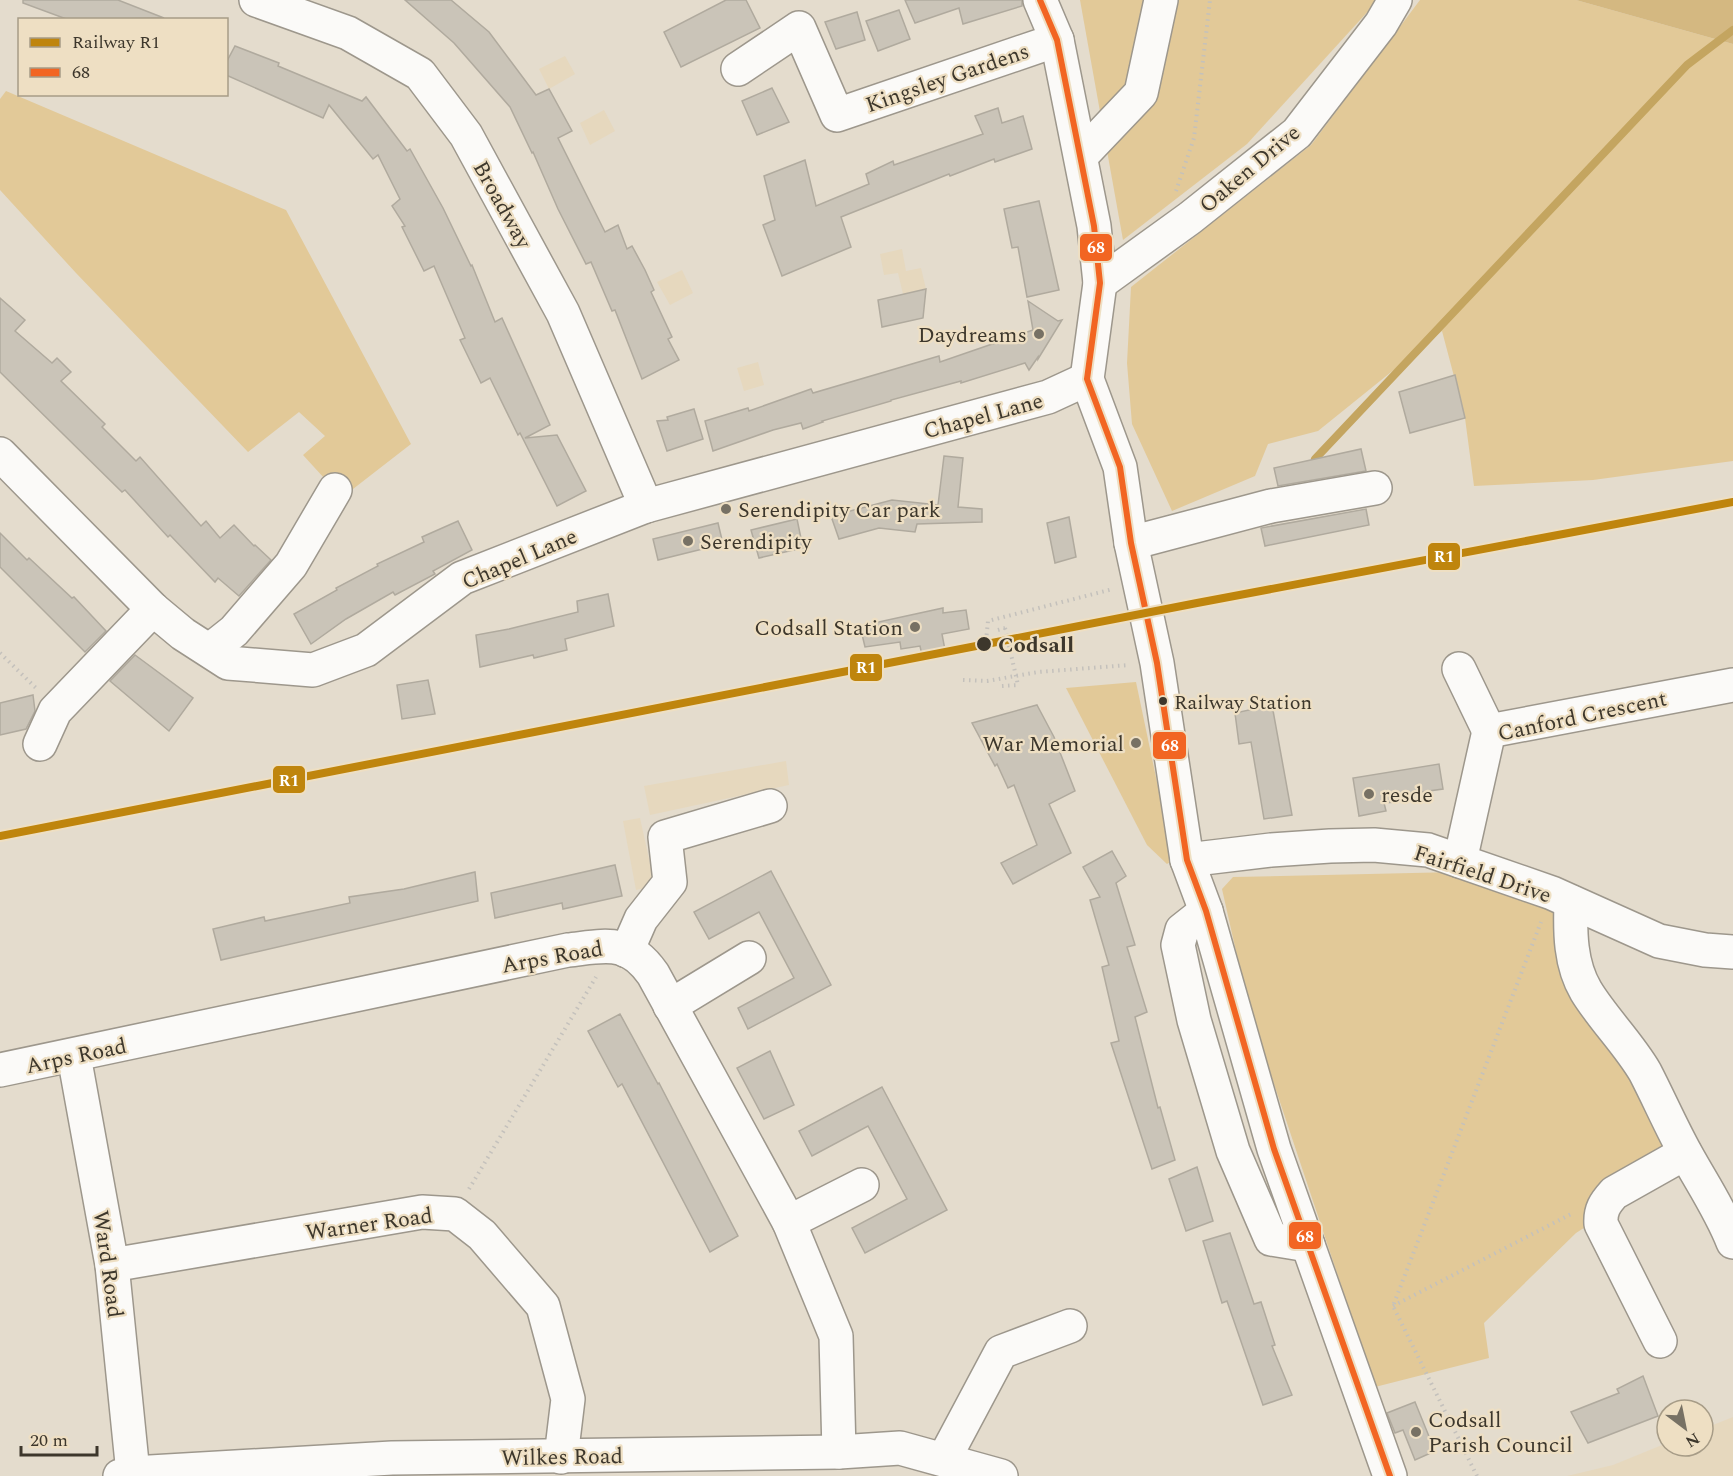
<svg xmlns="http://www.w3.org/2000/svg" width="1733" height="1476" viewBox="0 0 1733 1476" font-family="Spectral,serif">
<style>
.built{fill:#e6d8be}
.green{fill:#e2c998}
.forest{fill:#d4b881}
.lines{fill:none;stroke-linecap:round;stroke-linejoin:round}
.stream{stroke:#c4a560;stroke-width:8}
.building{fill:#cac4b8;stroke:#b0aa9e;stroke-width:1.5}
.minor-casing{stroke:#9d978c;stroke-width:36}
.path{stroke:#c4c1bc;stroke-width:4;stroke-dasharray:1.5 4.5;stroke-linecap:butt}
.minor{stroke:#fbfaf8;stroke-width:33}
.path-bridge{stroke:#c4c1bc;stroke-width:4;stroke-dasharray:1.5 4.5;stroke-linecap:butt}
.bus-1-casing{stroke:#eedfc3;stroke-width:10}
.bus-1{stroke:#f26522;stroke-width:6}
.rail-1-casing{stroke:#eedfc3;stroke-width:12}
.rail-1{stroke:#bf850d;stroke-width:8}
.poi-dot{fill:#777164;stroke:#eedfc3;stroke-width:2}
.stop-dot{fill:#3d372c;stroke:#eedfc3;stroke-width:2}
.labels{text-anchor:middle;stroke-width:4.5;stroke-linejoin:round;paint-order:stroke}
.bus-label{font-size:20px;fill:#3d372c;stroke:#eedfc3;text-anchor:start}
.street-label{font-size:22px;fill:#3d372c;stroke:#eedfc3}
.poi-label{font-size:22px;fill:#3d372c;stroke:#eedfc3;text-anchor:start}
.stop-label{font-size:22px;font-weight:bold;fill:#3d372c;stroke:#eedfc3;text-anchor:start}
.line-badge{stroke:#eedfc3;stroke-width:2}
.badge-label{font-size:16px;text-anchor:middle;font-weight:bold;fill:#fff}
</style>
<rect width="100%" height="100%" fill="#e4dccd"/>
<g class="built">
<polygon points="565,56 575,74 549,89 539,69"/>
<polygon points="604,110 615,131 590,145 580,123"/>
<polygon points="902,249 906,271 921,268 926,289 903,294 898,273 884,275 880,254"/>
<polygon points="682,270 693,293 670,305 657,282"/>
<polygon points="758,362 764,385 744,391 737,368"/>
<polygon points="786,761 789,785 650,815 644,786"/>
<polygon points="640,818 655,886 636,890 623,821"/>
<polygon points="1733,1417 1733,1476 1567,1476 1613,1465 1667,1443 1667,1446 1703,1446 1703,1429"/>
</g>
<g class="green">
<polygon points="1080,0 1375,0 1371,8 1247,144 1123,240"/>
<polygon points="1420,0 1576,0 1733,44 1733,461 1593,480 1474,486 1465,418 1442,331 1318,431 1268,444 1255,476 1172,511 1132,424 1127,363 1131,287 1311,145"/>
<polygon points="6,91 286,210 411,444 344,496 335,490 303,455 325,436 299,412 248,452 76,273 0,190 0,99"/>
<polygon points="1136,682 1171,849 1173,860 1167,864 1147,845 1066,688"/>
<polygon points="1456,872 1564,914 1668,1154 1590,1224 1576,1233 1484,1323 1489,1358 1375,1387 1249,1009 1222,889 1233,877"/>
</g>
<polygon class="forest" points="1576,0 1733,0 1733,44"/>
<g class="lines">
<polyline class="stream" points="1315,459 1687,65 1733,30"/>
</g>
<g class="building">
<polygon points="23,0 118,0 164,18 69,20 23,3"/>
<polygon points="405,0 451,0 489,32 536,95 549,89 572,131 558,138 605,232 618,225 627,249 632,246 645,270 654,290 651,292 672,337 668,339 679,360 642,379 615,310 612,311 591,262 586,264 558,209 533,152 532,153 510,107 454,43"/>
<polygon points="726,0 746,0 760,28 681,67 664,32"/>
<polygon points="905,0 1022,0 1022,6 963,24 959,8 915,23"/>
<polygon points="899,10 910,39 878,51 866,21"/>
<polygon points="857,12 865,40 836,49 825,22"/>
<polygon points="235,46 279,63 278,66 362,101 366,97 407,151 410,149 443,208 471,266 472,265 495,322 502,318 550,425 525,438 557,435 586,491 557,506 520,433 518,435 490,378 481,383 460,340 465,338 434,266 424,271 402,227 405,226 392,206 400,199 378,155 373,159 329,105 323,118 226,75 226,63"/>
<polygon points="772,88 789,122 757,135 742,101"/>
<polygon points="998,108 1002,123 1023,116 1032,149 995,162 994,159 950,176 949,174 841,217 851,247 782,276 763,225 775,220 764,176 805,160 816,206 869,184 866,174 893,161 894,165 983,134 975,116"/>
<polygon points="1039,201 1059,290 1027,297 1018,247 1012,248 1004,209"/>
<polygon points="926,289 923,318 882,327 878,300"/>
<polygon points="0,298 25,320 15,331 52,363 57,358 71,372 61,381 105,424 102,427 136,461 140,457 201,526 206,521 220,538 234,525 254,546 255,545 271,560 239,596 218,578 215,582 170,535 168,537 125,490 122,492 0,372"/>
<polygon points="1028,301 1058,321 1062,320 1038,359 1038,357 1029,370 1025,363 961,383 961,381 891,400 891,401 822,421 823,422 803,429 801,423 773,430 713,451 705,421 748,408 749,411 811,389 813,393 939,356 940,362 1033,330"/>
<polygon points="1455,375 1465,418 1410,433 1399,392"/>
<polygon points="694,409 703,439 667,451 657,421 668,420 667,417"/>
<polygon points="1361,449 1366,471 1278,486 1274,468"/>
<polygon points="944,456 963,458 958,507 982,509 982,522 917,524 915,532 879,528 839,539 831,516 892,500 938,505"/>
<polygon points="1366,509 1369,525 1265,546 1261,528"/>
<polygon points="1069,517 1076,557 1055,563 1047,523"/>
<polygon points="797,519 803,548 759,558 751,530"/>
<polygon points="458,521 472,550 433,571 435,574 395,595 393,592 346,619 311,644 294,614 337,590 336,588 378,566 377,564 424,542 422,537"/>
<polygon points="718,523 723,544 658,560 653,539"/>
<polygon points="0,533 27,560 29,558 72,598 74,597 106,631 85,652 0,567"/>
<polygon points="608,594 614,626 565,639 567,650 534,658 533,655 480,667 476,635 509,629 578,612 577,601"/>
<polygon points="943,608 943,613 966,610 969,629 942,634 945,650 922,655 920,646 901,649 900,642 865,647 860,626"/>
<polygon points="135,655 193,698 169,731 110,681"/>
<polygon points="428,680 435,714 402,719 397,685"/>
<polygon points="33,695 35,711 26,729 0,735 0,703"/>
<polygon points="1037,705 1054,737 1075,791 1049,804 1071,853 1013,884 1001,863 1037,845 1014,785 1008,788 997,764 995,766 972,723"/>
<polygon points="1272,705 1292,815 1264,819 1251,742 1239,744 1235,713"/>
<polygon points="1439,764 1443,789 1414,793 1407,801 1384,803 1386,811 1359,816 1353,778"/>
<polygon points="1112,851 1126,876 1116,883 1135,945 1127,947 1147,1012 1135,1017 1158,1108 1160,1107 1175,1160 1152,1169 1111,1043 1119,1041 1102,967 1109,965 1090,900 1100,897 1083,867"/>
<polygon points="615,865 622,896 563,909 562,903 495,918 491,893"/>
<polygon points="771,871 831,985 748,1029 738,1008 794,978 759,912 709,939 694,912"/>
<polygon points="475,872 478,901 221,960 213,929 264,917 265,921 350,903 349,897 404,889"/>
<polygon points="620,1014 658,1084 659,1083 738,1236 710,1252 622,1084 618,1087 588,1031"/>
<polygon points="770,1051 794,1105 764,1119 737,1068"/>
<polygon points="882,1087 947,1210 865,1253 852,1228 907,1199 868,1126 812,1156 799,1131"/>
<polygon points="1197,1167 1213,1221 1186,1231 1169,1179"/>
<polygon points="1230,1233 1254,1304 1261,1302 1275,1345 1272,1346 1292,1395 1263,1405 1227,1301 1222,1303 1203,1241"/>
<polygon points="1643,1376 1658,1416 1588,1443 1571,1412 1619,1393 1617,1389"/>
<polygon points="1415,1402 1435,1451 1415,1460 1403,1430 1395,1433 1387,1413"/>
</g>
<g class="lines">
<g class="minor-casing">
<g id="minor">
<polyline points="256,0 348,33 420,74 466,135 563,313 646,506"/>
<polyline points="1040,0 1057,40 1094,226 1100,283 1087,379 1120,467 1131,543 1157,663 1187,860 1206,911 1274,1149 1390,1476"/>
<polyline points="738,69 799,28 837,115 1057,40"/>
<polyline points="1081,156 1141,93 1161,0"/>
<polyline points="1100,283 1190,218 1297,133 1381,24 1395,0"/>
<polyline points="0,454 153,609 183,634 228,663 313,670 366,650 462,578 646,506 1048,397 1087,379"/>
<polyline points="1131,543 1271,506 1375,488"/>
<polyline points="210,650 234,631 291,565 335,490"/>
<polyline points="1459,669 1489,731"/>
<polyline points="40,744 55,711 153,609"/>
<polyline points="1187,860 1271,850 1330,846 1374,845 1428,850 1552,893 1659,941 1705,950 1733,952"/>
<polyline points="1460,861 1489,731 1733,685"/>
<path d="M 1571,902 C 1570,932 1570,964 1586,991 C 1603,1019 1628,1043 1645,1072 C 1659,1099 1671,1127 1686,1154 C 1702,1183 1721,1211 1733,1242"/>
<polyline points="1206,911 1182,930 1178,945 1194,1020 1233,1151 1271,1239 1308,1245"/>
<polyline points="627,951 641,919 670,882 665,837 770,806"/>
<polyline points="670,1006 749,958"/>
<polyline points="74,1056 112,1265 133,1473"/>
<path d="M 0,1070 L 568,950 C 605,946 628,938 653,974 L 789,1222 L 836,1336 L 839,1452"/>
<polyline points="789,1222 862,1185"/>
<polyline points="112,1265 422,1212 455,1214 482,1235 543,1306 568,1399 561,1457"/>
<path d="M 1660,1341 L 1601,1224 C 1600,1210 1605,1203 1614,1193 L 1685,1153"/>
<polyline points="944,1459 1001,1352 1070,1326"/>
<polyline points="120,1476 133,1473 392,1458 839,1452 900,1448 1001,1476"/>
</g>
</g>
<g class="path">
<polyline points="1176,191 1194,138 1210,0"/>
<polyline points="998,630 1005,628"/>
<polyline points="986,641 988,621 1113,589"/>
<polyline points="0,653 36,688"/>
<polyline points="963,680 987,681 1038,672 1129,665"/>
<polyline points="1002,686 1018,685"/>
<polyline points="469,1189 596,977"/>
<polyline points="1393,1306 1573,1213"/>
<polyline points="1477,1476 1393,1306 1541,922"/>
</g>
<use href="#minor" class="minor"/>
<polyline class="path-bridge" points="1005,628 1018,685"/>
<g class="bus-1-casing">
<polyline id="bus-1" points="1040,0 1057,40 1094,226 1100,283 1087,379 1120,467 1131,543 1157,663 1187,860 1206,911 1274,1149 1390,1476"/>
</g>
<use href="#bus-1" class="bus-1"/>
<g class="rail-1-casing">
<polyline id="rail-1" points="0,836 1197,603 1733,502"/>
</g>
<use href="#rail-1" class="rail-1"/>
</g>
<g class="poi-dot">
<circle cx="1039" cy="334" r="6"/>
<circle cx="726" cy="509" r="6"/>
<circle cx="688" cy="541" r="6"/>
<circle cx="915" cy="627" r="6"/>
<circle cx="1136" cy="743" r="6"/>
<circle cx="1369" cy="794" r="6"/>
<circle cx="1416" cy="1432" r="6"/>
</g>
<g class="stop-dot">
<circle cx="984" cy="644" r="8"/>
<circle cx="1163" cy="701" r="5"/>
</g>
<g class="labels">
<g class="bus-label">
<text x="1174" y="709">Railway Station</text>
</g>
<g class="street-label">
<text transform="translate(947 77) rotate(-19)" y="8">Kingsley Gardens</text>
<text transform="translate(1249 168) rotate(-40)" y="8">Oaken Drive</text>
<text transform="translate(503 204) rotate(61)" y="8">Broadway</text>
<text transform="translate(983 415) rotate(-15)" y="8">Chapel Lane</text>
<text transform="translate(519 558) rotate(-23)" y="8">Chapel Lane</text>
<text transform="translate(1582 715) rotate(-12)" y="8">Canford Crescent</text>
<text transform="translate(1483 873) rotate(18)" y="8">Fairfield Drive</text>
<text transform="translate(552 956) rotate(-10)" y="8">Arps Road</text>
<text transform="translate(76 1055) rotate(-12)" y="8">Arps Road</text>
<text transform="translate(369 1223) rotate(-8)" y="8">Warner Road</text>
<text transform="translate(109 1264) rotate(82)" y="8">Ward Road</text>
<text transform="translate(562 1456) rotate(-1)" y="8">Wilkes Road</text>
</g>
<g class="poi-label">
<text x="1027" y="342" text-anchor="end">Daydreams</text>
<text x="738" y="517">Serendipity Car park</text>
<text x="700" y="549">Serendipity</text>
<text x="903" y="635" text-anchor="end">Codsall Station</text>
<text x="1124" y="751" text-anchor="end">War Memorial</text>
<text x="1381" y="802">resde</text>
<text x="1428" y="1427">Codsall<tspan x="1428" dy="25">Parish Council</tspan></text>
</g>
<g class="stop-label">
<text x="998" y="652">Codsall</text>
</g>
</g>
<g class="line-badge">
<rect x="1079" y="233" width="34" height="29" rx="6" fill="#f26522"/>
<rect x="1427" y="542" width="34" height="29" rx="6" fill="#bf850d"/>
<rect x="849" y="653" width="34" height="29" rx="6" fill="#bf850d"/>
<rect x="1152" y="731" width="35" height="29" rx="6" fill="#f26522"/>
<rect x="272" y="765" width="34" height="29" rx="6" fill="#bf850d"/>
<rect x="1288" y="1221" width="34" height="29" rx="6" fill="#f26522"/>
</g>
<g class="badge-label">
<text x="1096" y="253">68</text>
<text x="1444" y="562">R1</text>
<text x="866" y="673">R1</text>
<text x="1170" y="751">68</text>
<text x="289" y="786">R1</text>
<text x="1305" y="1242">68</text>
</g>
<rect x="18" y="18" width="210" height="78" fill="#eedfc3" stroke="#a79c87" stroke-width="1.5"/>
<rect x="30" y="38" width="30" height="9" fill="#bf850d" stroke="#a79c87" stroke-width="1.5"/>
<text x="72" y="48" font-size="18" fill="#3d372c">Railway R1</text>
<rect x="30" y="68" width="30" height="9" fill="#f26522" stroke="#a79c87" stroke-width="1.5"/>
<text x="72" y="78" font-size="18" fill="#3d372c">68</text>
<g transform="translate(1685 1428) rotate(148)"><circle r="28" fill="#eedfc3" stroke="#a79c87" stroke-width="1.5"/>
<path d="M0-4.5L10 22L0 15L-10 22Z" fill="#777164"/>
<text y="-9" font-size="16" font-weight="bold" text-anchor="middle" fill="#3d372c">N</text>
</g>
<path d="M21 1446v9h76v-9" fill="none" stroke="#3d372c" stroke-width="3"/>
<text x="30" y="1446" font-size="18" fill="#3d372c" stroke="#eedfc3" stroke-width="4.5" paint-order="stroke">20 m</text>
</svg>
